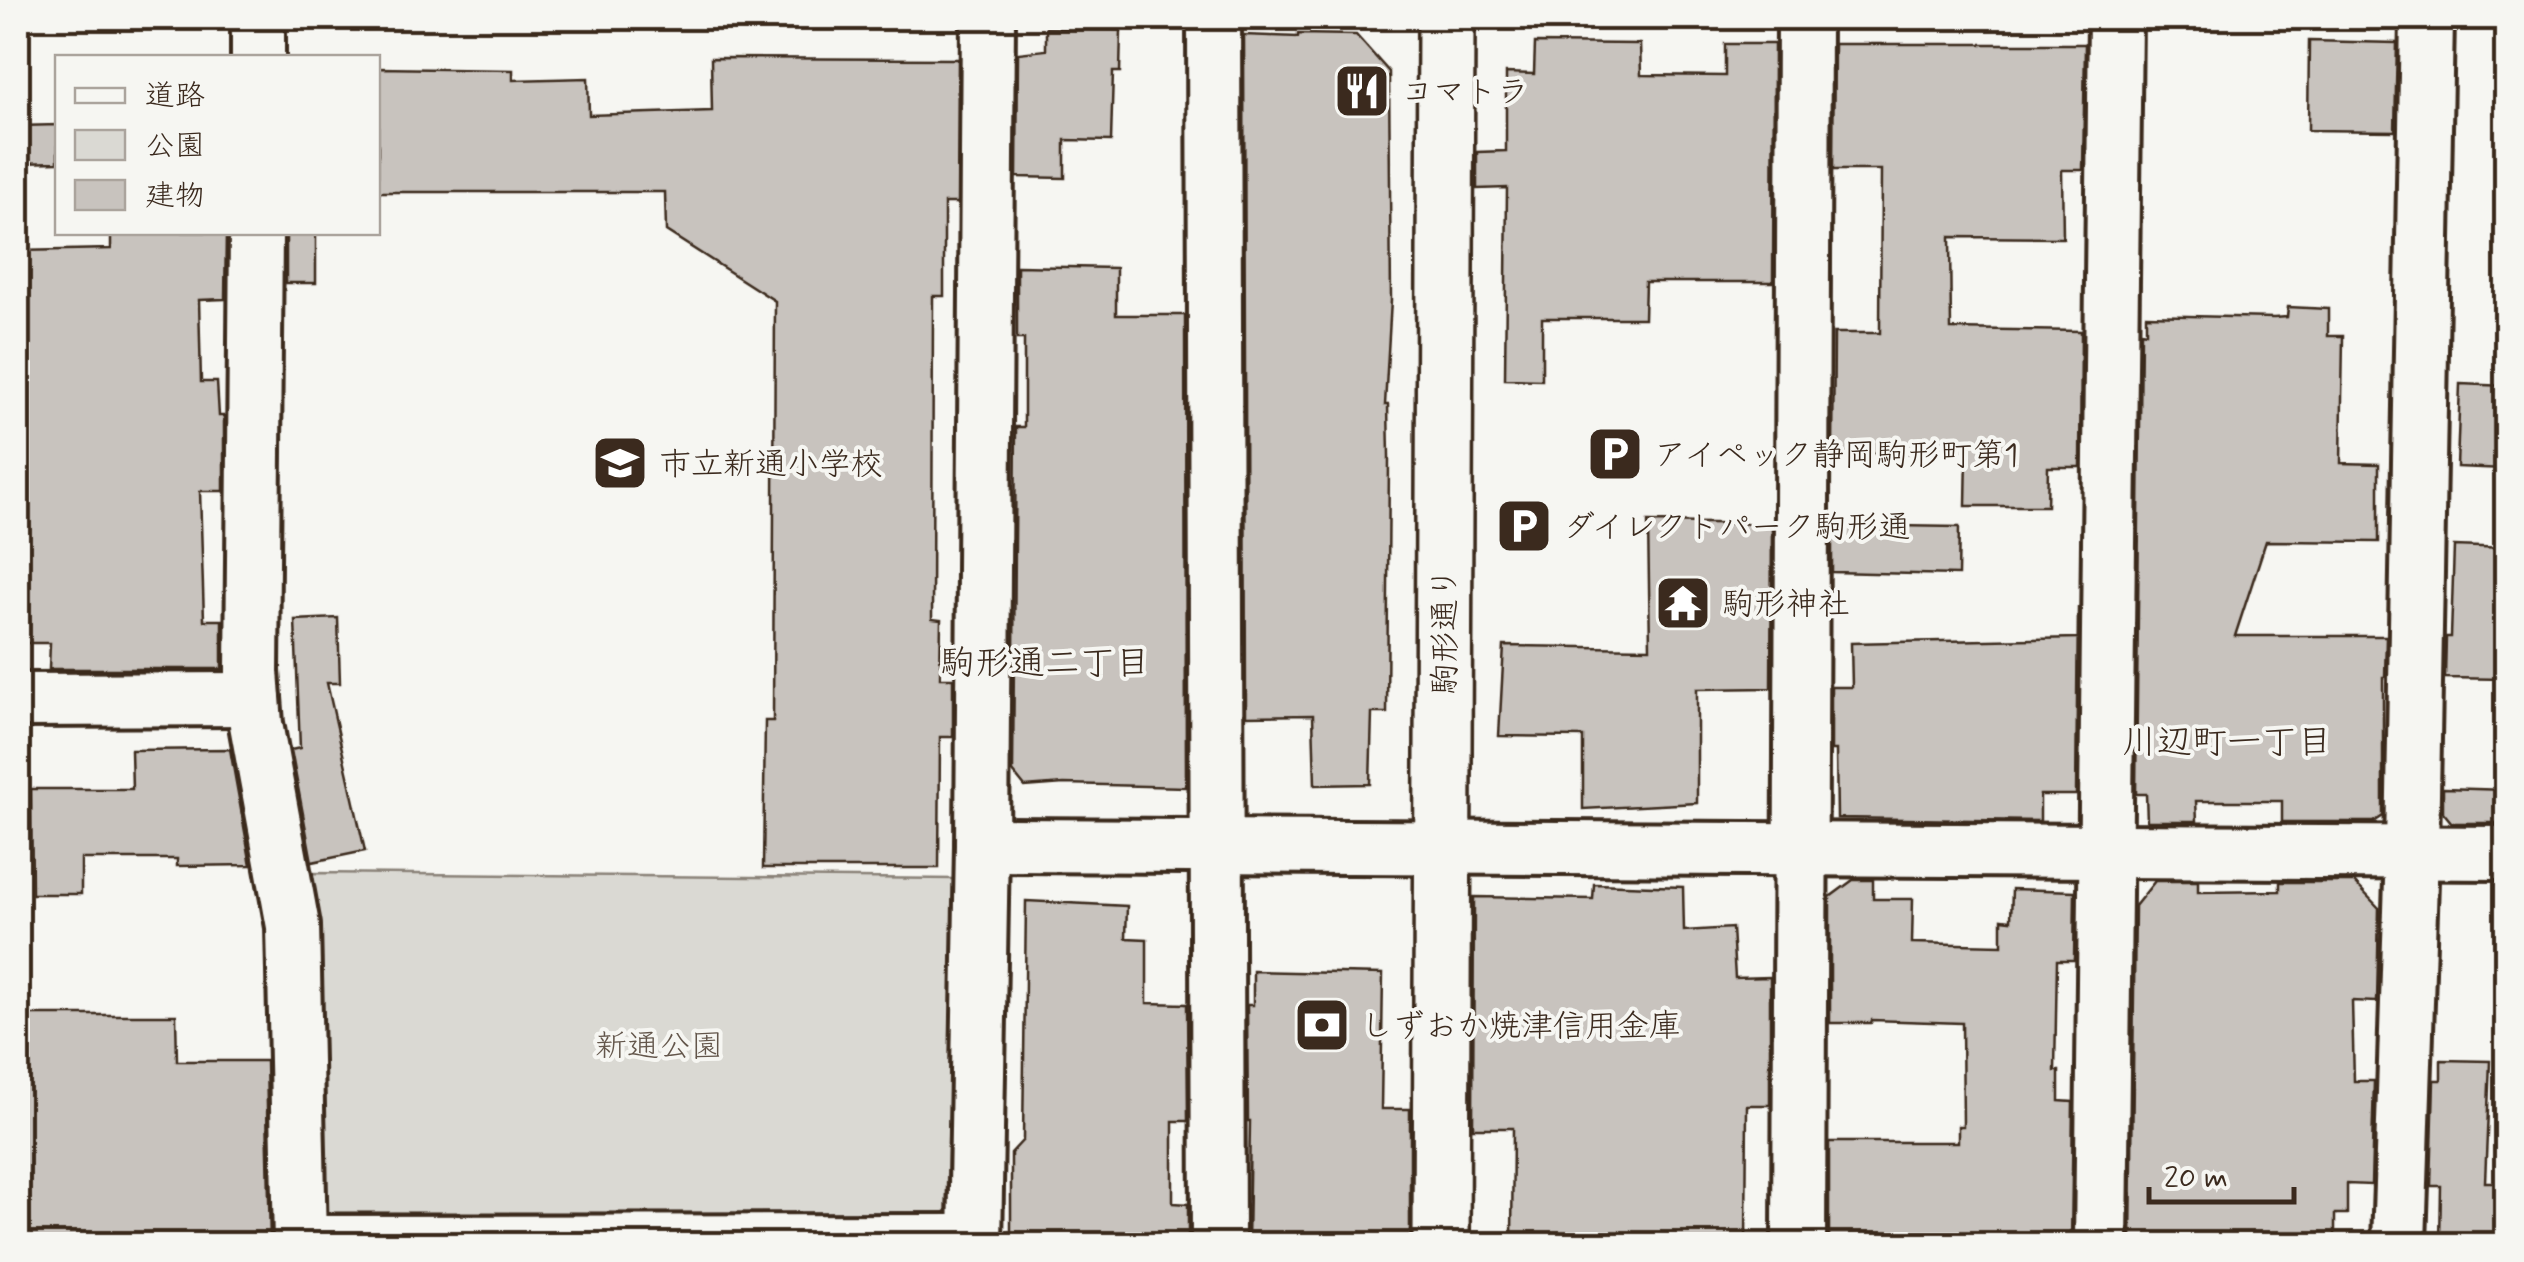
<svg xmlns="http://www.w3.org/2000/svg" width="2524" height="1262" viewBox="0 0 2524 1262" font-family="Mynerve,'Klee One',sans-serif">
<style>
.green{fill:#dad9d3;stroke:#8a8278;stroke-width:2.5}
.building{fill:#c8c3be;stroke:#3b2a1e;stroke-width:2.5}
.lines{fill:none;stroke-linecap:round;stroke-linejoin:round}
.minor-casing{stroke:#3b2a1e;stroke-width:60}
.tertiary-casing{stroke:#3b2a1e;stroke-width:62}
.minor{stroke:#f6f6f2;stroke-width:52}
.tertiary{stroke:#f6f6f2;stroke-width:55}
.labels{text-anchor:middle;stroke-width:8;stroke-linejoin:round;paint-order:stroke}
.poi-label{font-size:32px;fill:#3b2a1e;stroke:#f6f6f2;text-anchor:start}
.street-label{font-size:32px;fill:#3b2a1e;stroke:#f6f6f2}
.park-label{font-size:32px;fill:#63564b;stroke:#f6f6f2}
.neighbourhood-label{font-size:35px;fill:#3b2a1e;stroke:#f6f6f2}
</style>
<rect width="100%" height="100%" fill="#f6f6f2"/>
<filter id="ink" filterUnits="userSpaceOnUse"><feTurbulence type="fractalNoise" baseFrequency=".01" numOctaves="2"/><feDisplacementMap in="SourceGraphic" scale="20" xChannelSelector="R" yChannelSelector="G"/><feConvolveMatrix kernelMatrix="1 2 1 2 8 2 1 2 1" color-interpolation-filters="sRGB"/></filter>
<g filter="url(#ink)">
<polygon class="green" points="309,873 956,879 946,1214 321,1212"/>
<g class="building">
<polygon points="1046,28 1121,30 1120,72 1113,72 1111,141 1065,140 1065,178 1017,177 1018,53 1046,50"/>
<polygon points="1298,34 1356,35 1389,72 1391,300 1385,405 1388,405 1389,457 1387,713 1372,713 1370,784 1315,785 1313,715 1246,716 1244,35 1298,37"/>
<polygon points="2309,41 2397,43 2395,131 2308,130"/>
<polygon points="1535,43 1640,44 1641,75 1725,76 1725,44 1774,44 1773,282 1645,282 1644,318 1542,318 1542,380 1505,379 1507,188 1477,189 1477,152 1506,151 1506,73 1534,74"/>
<polygon points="1834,44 2085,44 2083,170 2062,170 2063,238 1950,237 1951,329 2081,331 2080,467 2048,467 2047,506 1966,506 1967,453 1833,453 1834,333 1880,333 1881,170 1833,170"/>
<polygon points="711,58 958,59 957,203 944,203 944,296 933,296 932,619 941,620 940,678 953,678 953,737 940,737 939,868 763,868 765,721 773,721 775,301 666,231 665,192 378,192 378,68 513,70 513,80 588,78 589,115 712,111"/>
<polygon points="58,125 58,162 18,163 18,126"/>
<polygon points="111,232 226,232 225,299 199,300 201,382 217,382 219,416 224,416 224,491 200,491 204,620 222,620 222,669 49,669 50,643 18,643 18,251 111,249"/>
<rect x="286" y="232" width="30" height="51"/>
<polygon points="1017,266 1116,268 1116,315 1185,315 1186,787 1064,784 1025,787 1013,772 1016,427 1024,427 1024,339 1017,339"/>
<polygon points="2288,307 2328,309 2328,336 2343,336 2341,463 2379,464 2379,542 2266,541 2235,636 2386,636 2385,677 2383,677 2383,816 2374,822 2282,822 2282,801 2196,801 2197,821 2147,821 2146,794 2136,794 2141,331 2146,332 2146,315 2274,318 2287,317"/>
<polygon points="2460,384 2506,386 2506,469 2457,467"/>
<polygon points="1648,522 1772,524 1771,688 1697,689 1697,803 1583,809 1583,737 1499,736 1504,646 1650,648"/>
<polygon points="1832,525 1959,527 1958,575 1832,572"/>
<polygon points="2454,546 2506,548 2506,679 2445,678 2446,637 2451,637"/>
<polygon points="2078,607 2076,795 2040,795 2040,821 1837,818 1836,750 1831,750 1831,687 1852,687 1851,643 2078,638"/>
<polygon points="338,618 340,683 327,683 365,851 312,862 291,750 300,748 295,620"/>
<polygon points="230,749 251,865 177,866 177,859 81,859 81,894 32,894 31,789 132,789 131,750"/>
<polygon points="2443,788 2506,790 2506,823 2452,823 2443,812"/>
<polygon points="1853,880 1873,880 1873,899 1913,899 1912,943 2002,945 2002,919 2011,920 2012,889 2075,891 2074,960 2057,960 2055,1071 2059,1071 2059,1101 2073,1102 2071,1244 1829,1242 1829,1142 1958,1142 1958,1126 1963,1126 1962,1023 1872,1020 1871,1023 1830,1023 1830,897"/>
<polygon points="2155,881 2198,881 2198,892 2280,891 2280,882 2354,882 2379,908 2377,1002 2352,1001 2354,1081 2374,1081 2371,1185 2347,1184 2347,1214 2335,1214 2335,1244 2131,1244 2135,906"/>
<polygon points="1594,884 1683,887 1684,931 1732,928 1735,978 1770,977 1770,1105 1747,1105 1746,1244 1512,1244 1513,1128 1473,1128 1474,897 1593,899"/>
<polygon points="1026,901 1127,906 1126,938 1147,939 1147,1003 1187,1004 1188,1121 1173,1121 1173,1203 1188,1204 1188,1244 1044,1244 1011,1241 1011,1153 1023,1140"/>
<polygon points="1253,971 1383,974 1381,1109 1410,1109 1410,1244 1248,1244 1250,1121 1248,1121 1247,1005 1253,1005"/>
<polygon points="18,1015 176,1015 177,1061 266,1061 270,1244 18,1244"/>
<polygon points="2441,1060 2490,1061 2485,1182 2506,1182 2506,1244 2440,1244 2441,1186 2431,1186 2434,1080 2441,1080"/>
</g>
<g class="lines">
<g class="minor-casing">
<g id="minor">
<polyline points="1214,18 1218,1244"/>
<polyline points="258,58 258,18"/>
<polyline points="256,232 252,672 256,724 293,926 300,1242 975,1241"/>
<polyline points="18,700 254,699"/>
<polyline points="982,845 2506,853"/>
<polyline points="975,1244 982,845 988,18"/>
<polyline points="1799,1244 1804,18"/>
<polyline points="2101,1244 2115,18"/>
<polyline points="2399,1244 2412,850 2427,18"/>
</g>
</g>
<g class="tertiary-casing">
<polyline id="tertiary" points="1441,1244 1446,18"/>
</g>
<use href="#minor" class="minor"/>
<use href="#tertiary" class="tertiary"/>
</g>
</g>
<defs>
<g id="restaurant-square" transform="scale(2.875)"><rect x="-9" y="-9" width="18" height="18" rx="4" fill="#3b2a1e" stroke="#f6f6f2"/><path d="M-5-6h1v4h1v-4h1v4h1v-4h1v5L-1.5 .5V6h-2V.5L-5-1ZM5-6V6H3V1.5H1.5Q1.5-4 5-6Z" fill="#fff"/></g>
<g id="parking-square" transform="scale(2.875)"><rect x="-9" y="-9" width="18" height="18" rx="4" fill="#3b2a1e" stroke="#f6f6f2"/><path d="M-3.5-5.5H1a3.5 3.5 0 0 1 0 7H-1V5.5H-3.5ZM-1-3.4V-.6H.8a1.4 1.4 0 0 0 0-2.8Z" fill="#fff"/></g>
<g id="school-square" transform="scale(2.875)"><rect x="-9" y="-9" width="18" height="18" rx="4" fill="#3b2a1e" stroke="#f6f6f2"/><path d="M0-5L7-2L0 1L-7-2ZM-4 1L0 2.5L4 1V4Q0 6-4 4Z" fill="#fff"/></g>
<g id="temple-square" transform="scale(2.875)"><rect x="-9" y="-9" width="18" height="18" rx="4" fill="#3b2a1e" stroke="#f6f6f2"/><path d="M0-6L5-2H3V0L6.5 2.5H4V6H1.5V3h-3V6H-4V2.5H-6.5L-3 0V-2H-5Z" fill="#fff"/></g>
<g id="bank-square" transform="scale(2.875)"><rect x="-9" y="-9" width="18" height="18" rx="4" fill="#3b2a1e" stroke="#f6f6f2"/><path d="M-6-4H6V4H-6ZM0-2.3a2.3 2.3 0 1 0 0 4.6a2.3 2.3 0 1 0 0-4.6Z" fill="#fff"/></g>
</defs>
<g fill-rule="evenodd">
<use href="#restaurant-square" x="1362" y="91"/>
<use href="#parking-square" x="1615" y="454"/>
<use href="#school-square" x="620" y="463"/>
<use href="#parking-square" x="1524" y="526"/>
<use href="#temple-square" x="1683" y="603"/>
<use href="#bank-square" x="1322" y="1025"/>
</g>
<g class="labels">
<g class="poi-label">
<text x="1401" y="102">コマトラ</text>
<text x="1654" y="465">アイペック静岡駒形町第1</text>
<text x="659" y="474">市立新通小学校</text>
<text x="1563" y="537">ダイレクトパーク駒形通</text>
<text x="1722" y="614">駒形神社</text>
<text x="1361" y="1036">しずおか焼津信用金庫</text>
</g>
<g class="street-label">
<text transform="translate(1444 631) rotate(-90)" y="11">駒形通り</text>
</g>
<g class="park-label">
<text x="659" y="1056">新通公園</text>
</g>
<g class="neighbourhood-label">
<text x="1045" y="674">駒形通二丁目</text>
<text x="2227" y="753">川辺町一丁目</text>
</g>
</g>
<rect width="2524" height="1262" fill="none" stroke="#f6f6f2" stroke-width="60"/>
<rect x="30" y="30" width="2464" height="1202" fill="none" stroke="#3b2a1e" stroke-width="4" filter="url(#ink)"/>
<rect x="55" y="55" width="325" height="180" fill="#f6f6f2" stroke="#aba49d" stroke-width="2.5"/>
<rect x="75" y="88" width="50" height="15" fill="#f6f6f2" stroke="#aba49d" stroke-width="2.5"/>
<text x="145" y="105" font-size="30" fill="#3b2a1e">道路</text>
<rect x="75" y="130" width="50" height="30" fill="#dad9d3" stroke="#aba49d" stroke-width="2.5"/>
<text x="145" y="155" font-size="30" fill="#3b2a1e">公園</text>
<rect x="75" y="180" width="50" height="30" fill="#c8c3be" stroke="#aba49d" stroke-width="2.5"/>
<text x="145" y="205" font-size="30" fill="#3b2a1e">建物</text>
<path d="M2149 1187v15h145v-15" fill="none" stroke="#3b2a1e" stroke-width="5"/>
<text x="2164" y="1187" font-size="30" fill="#3b2a1e" stroke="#f6f6f2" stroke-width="8" paint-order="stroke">20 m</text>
</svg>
